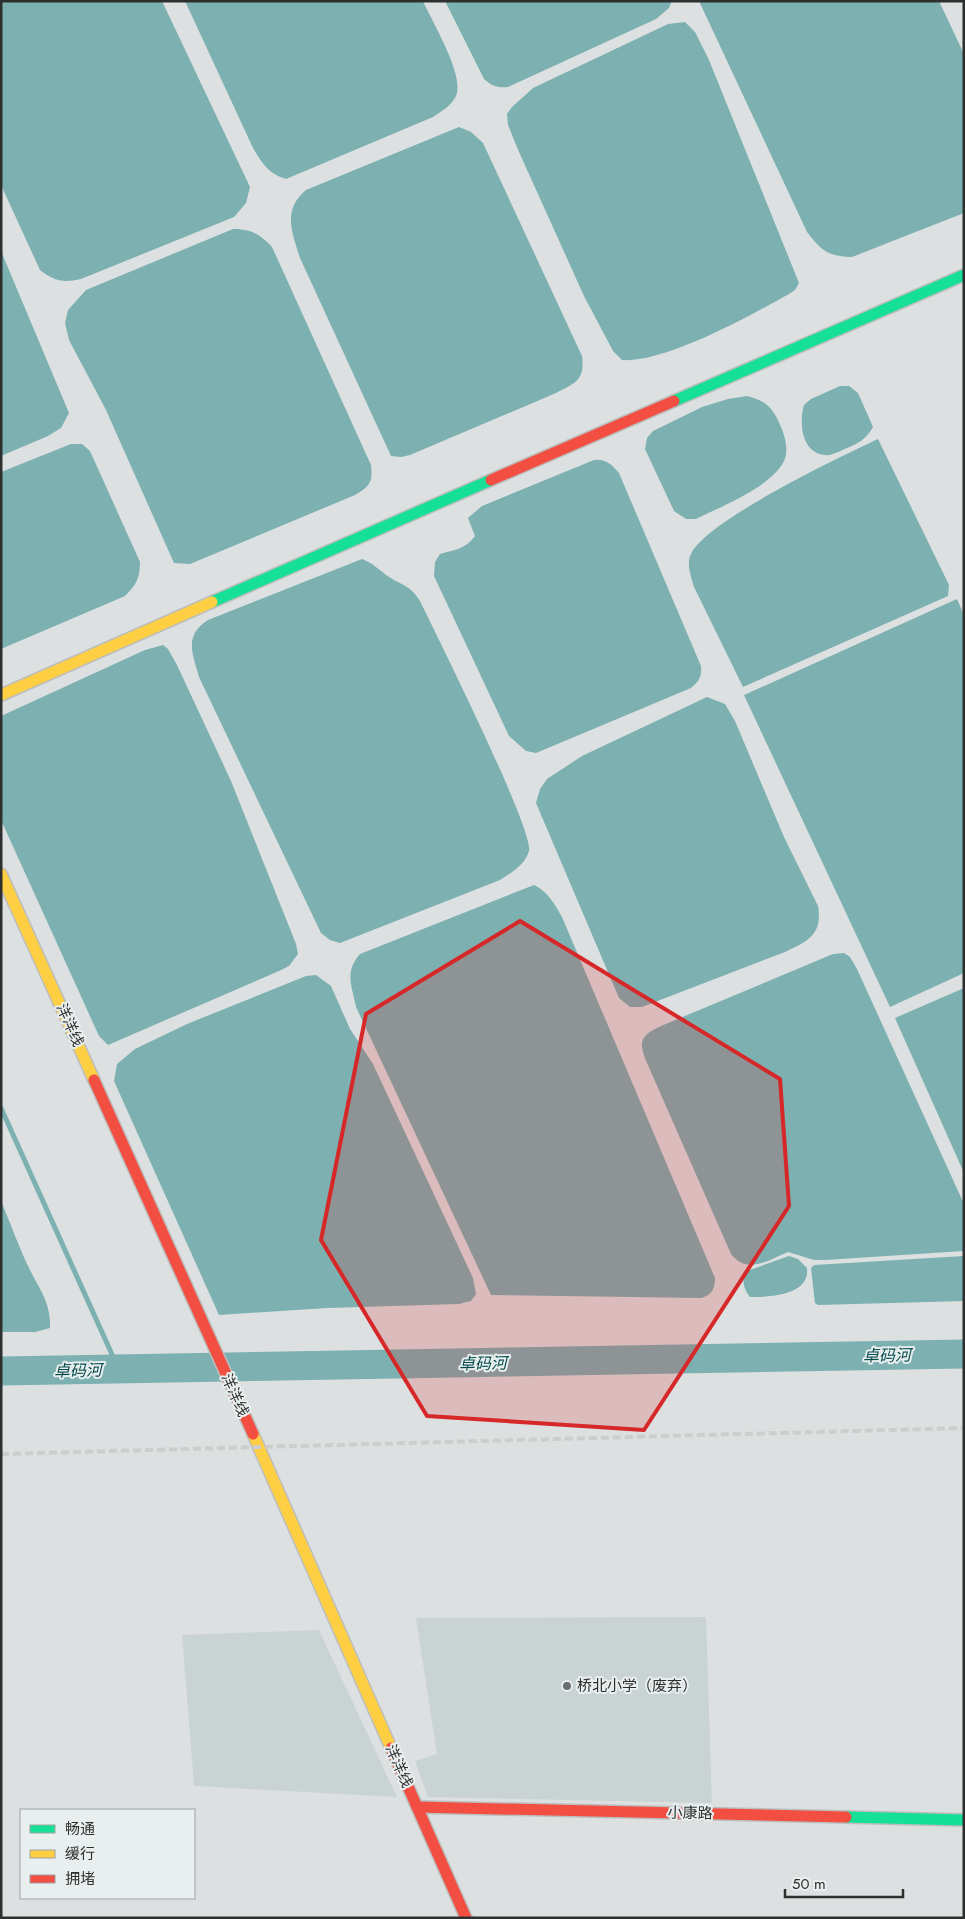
<svg xmlns="http://www.w3.org/2000/svg" width="965" height="1919" viewBox="0 0 965 1919" font-family="Jost,'Noto Sans SC',sans-serif">
<style>
.built{fill:#cad3d3}
.water{fill:#7cb0b1}
.lines{fill:none;stroke-linecap:round;stroke-linejoin:round}
.stream{stroke:#7cb0b1;stroke-width:5}
.river{stroke:#7cb0b1;stroke-width:29}
.fast-casing{stroke:#bcbebe;stroke-width:14}
.slow-casing{stroke:#bcbebe;stroke-width:14}
.jam-casing{stroke:#bcbebe;stroke-width:14}
.fast{stroke:#16e098;stroke-width:11}
.slow{stroke:#ffcf43;stroke-width:11}
.jam{stroke:#f24e42;stroke-width:11}
.rail{stroke:#cccdcd;stroke-width:4;stroke-dasharray:8 4;stroke-linecap:butt}
.marked{fill:#d62828;fill-opacity:0.2;stroke:#d62828;stroke-width:4;stroke-linejoin:round}
.poi-dot{fill:#6b6e6e;stroke:#e9eeee;stroke-width:2}
.labels{text-anchor:middle;stroke-width:4;stroke-linejoin:round;paint-order:stroke}
.street-label{font-size:15px;fill:#2e3030;stroke:#e9eeee}
.poi-label{font-size:15px;fill:#2e3030;stroke:#e9eeee;text-anchor:start}
.water-label{font-size:16px;font-style:italic;fill:#044a4c;stroke:#e9eeee}
</style>
<rect width="100%" height="100%" fill="#dde0e0"/>
<g class="built">
<polygon points="706,1617 712,1803 428,1797 415,1761 437,1754 416,1618"/>
<polygon points="319,1630 397,1797 194,1786 182,1635"/>
</g>
<g class="water">
<path d="M 1,1 L 162,1 L 250,187 L 246,203 L 234,217 L 81,279 C 63,283 54,281 40,270 L 1,185 Z"/>
<path d="M 185,1 L 423,1 C 432,22 465,75 456,96 C 451,106 442,111 433,117 L 286,179 C 269,174 262,163 253,148 Z"/>
<path d="M 445,1 L 671,1 L 671,3 L 669,8 L 656,19 L 508,87 C 497,88 492,86 484,79 Z"/>
<path d="M 699,1 L 939,1 L 964,54 L 964,213 L 852,257 C 827,256 822,251 807,232 Z"/>
<path d="M 685,22 L 695,32 L 709,60 L 799,283 L 795,290 L 789,294 C 750,316 665,363 622,360 L 613,351 L 584,296 L 519,152 L 508,125 L 507,114 L 512,107 L 533,88 L 668,24 Z"/>
<path d="M 459,127 L 471,132 L 483,143 L 582,356 C 585,380 576,383 556,393 L 410,455 L 401,457 L 391,456 L 300,258 C 292,232 282,210 306,190 Z"/>
<path d="M 233,229 C 251,229 260,234 272,247 L 371,465 C 373,482 370,486 355,495 L 190,564 L 174,563 L 106,410 L 69,340 L 65,323 L 68,310 L 86,290 Z"/>
<polygon points="1,251 69,413 61,428 48,436 1,456"/>
<path d="M 840,386 L 849,386 L 858,393 L 873,427 C 867,438 858,444 847,448 C 840,451 831,456 825,455 C 801,453 799,422 804,405 L 811,399 Z"/>
<path d="M 747,396 C 767,401 773,408 781,427 C 785,436 789,451 784,461 C 771,487 722,506 696,519 L 686,519 L 674,511 L 645,449 L 647,438 L 653,431 L 702,407 L 728,399 Z"/>
<path d="M 878,439 L 949,585 L 948,596 L 743,687 L 694,587 C 691,577 686,563 691,554 C 707,520 840,457 878,439 Z"/>
<path d="M 71,444 L 82,444 L 90,451 L 140,562 C 140,578 136,585 125,596 L 1,649 L 1,472 Z"/>
<path d="M 594,460 C 606,459 611,464 619,473 L 701,666 C 702,677 699,681 691,688 L 536,753 L 526,751 L 509,736 L 434,576 L 435,562 L 440,554 C 454,550 466,549 475,536 L 468,518 L 482,506 Z"/>
<path d="M 362,559 C 373,563 379,570 389,577 C 403,586 410,585 420,601 C 436,634 534,830 529,851 C 525,865 511,873 500,880 L 340,943 L 330,940 L 321,933 L 199,677 C 193,654 183,636 208,620 Z"/>
<polygon points="957,599 964,615 964,973 890,1007 744,695"/>
<polygon points="163,645 168,649 177,665 231,781 296,944 298,954 289,966 279,971 108,1045 99,1036 1,820 1,716 145,650"/>
<path d="M 707,697 L 725,704 L 735,721 L 784,837 L 818,906 C 823,934 808,941 785,952 L 642,1007 L 630,1007 L 619,998 L 536,803 L 540,789 L 547,779 L 582,756 Z"/>
<path d="M 534,885 C 548,892 554,903 562,917 L 715,1278 C 715,1289 712,1295 701,1298 L 491,1295 L 356,1007 C 352,986 344,972 360,954 Z"/>
<path d="M 844,953 L 850,957 L 857,969 L 964,1204 L 964,1251 L 825,1260 L 814,1260 L 788,1252 C 769,1260 747,1275 731,1254 L 647,1063 C 638,1041 640,1036 661,1026 L 833,954 Z"/>
<polygon points="316,975 331,986 350,1029 373,1064 473,1278 476,1294 471,1301 459,1304 327,1308 219,1315 114,1081 117,1064 135,1049 187,1024 306,976"/>
<polygon points="964,988 964,1173 895,1018"/>
<path d="M 1,1201 C 11,1224 19,1248 30,1270 C 40,1290 51,1303 50,1328 L 35,1332 L 1,1332 Z"/>
<path d="M 789,1256 L 798,1259 L 807,1268 C 810,1296 769,1297 750,1297 C 744,1290 742,1281 744,1272 Z"/>
<polygon points="964,1256 964,1301 818,1305 815,1303 811,1268 814,1265"/>
</g>
<g class="lines">
<polyline class="stream" points="1,1108 119,1370"/>
<polyline class="river" points="1,1371 964,1354"/>
<g class="fast-casing">
<g id="fast">
<polyline points="674,401 964,275"/>
<polyline points="212,602 491,480"/>
<polyline points="846,1817 964,1820"/>
</g>
</g>
<g class="slow-casing">
<g id="slow">
<polyline points="1,695 212,602"/>
<polyline points="1,874 94,1080"/>
<polyline points="253,1434 391,1748"/>
</g>
</g>
<g class="jam-casing">
<g id="jam">
<polyline points="491,480 674,401"/>
<polyline points="94,1080 253,1434"/>
<polyline points="391,1748 466,1918"/>
<polyline points="417,1807 846,1817"/>
</g>
</g>
<use href="#fast" class="fast"/>
<use href="#slow" class="slow"/>
<use href="#jam" class="jam"/>
<polyline class="rail" points="1,1454 964,1428"/>
</g>
<path class="marked" d="M 520,921 L 780,1079 L 789,1206 L 644,1430 L 427,1416 L 321,1240 L 366,1014 Z"/>
<circle class="poi-dot" cx="567" cy="1686" r="5"/>
<g class="labels">
<g class="street-label">
<text transform="translate(70 1025) rotate(66)" y="5">洋洋线</text>
<text transform="translate(235 1395) rotate(66)" y="5">洋洋线</text>
<text transform="translate(399 1766) rotate(66)" y="5">洋洋线</text>
<text transform="translate(690 1813) rotate(1)" y="5">小康路</text>
</g>
<g class="poi-label">
<text x="577" y="1691">桥北小学（废弃）</text>
</g>
<g class="water-label">
<text transform="translate(887 1355) rotate(-1)" y="6">卓码河</text>
<text transform="translate(483 1363) rotate(-1)" y="6">卓码河</text>
<text transform="translate(78 1370) rotate(-1)" y="6">卓码河</text>
</g>
</g>
<rect width="965" height="1919" fill="none" stroke="#2e3030" stroke-width="5"/>
<rect x="20" y="1809" width="175" height="90" fill="#e9eeee" stroke="#9ea2a2"/>
<rect x="30" y="1825" width="25" height="8" fill="#16e098" stroke="#9ea2a2"/>
<text x="65" y="1834" font-size="15" fill="#2e3030">畅通</text>
<rect x="30" y="1850" width="25" height="8" fill="#ffcf43" stroke="#9ea2a2"/>
<text x="65" y="1859" font-size="15" fill="#2e3030">缓行</text>
<rect x="30" y="1875" width="25" height="8" fill="#f24e42" stroke="#9ea2a2"/>
<text x="65" y="1884" font-size="15" fill="#2e3030">拥堵</text>
<path d="M785 1889v8h118v-8" fill="none" stroke="#2e3030" stroke-width="2.5"/>
<text x="792" y="1889" font-size="15" fill="#2e3030" stroke="#e9eeee" stroke-width="4" paint-order="stroke">50 m</text>
</svg>
